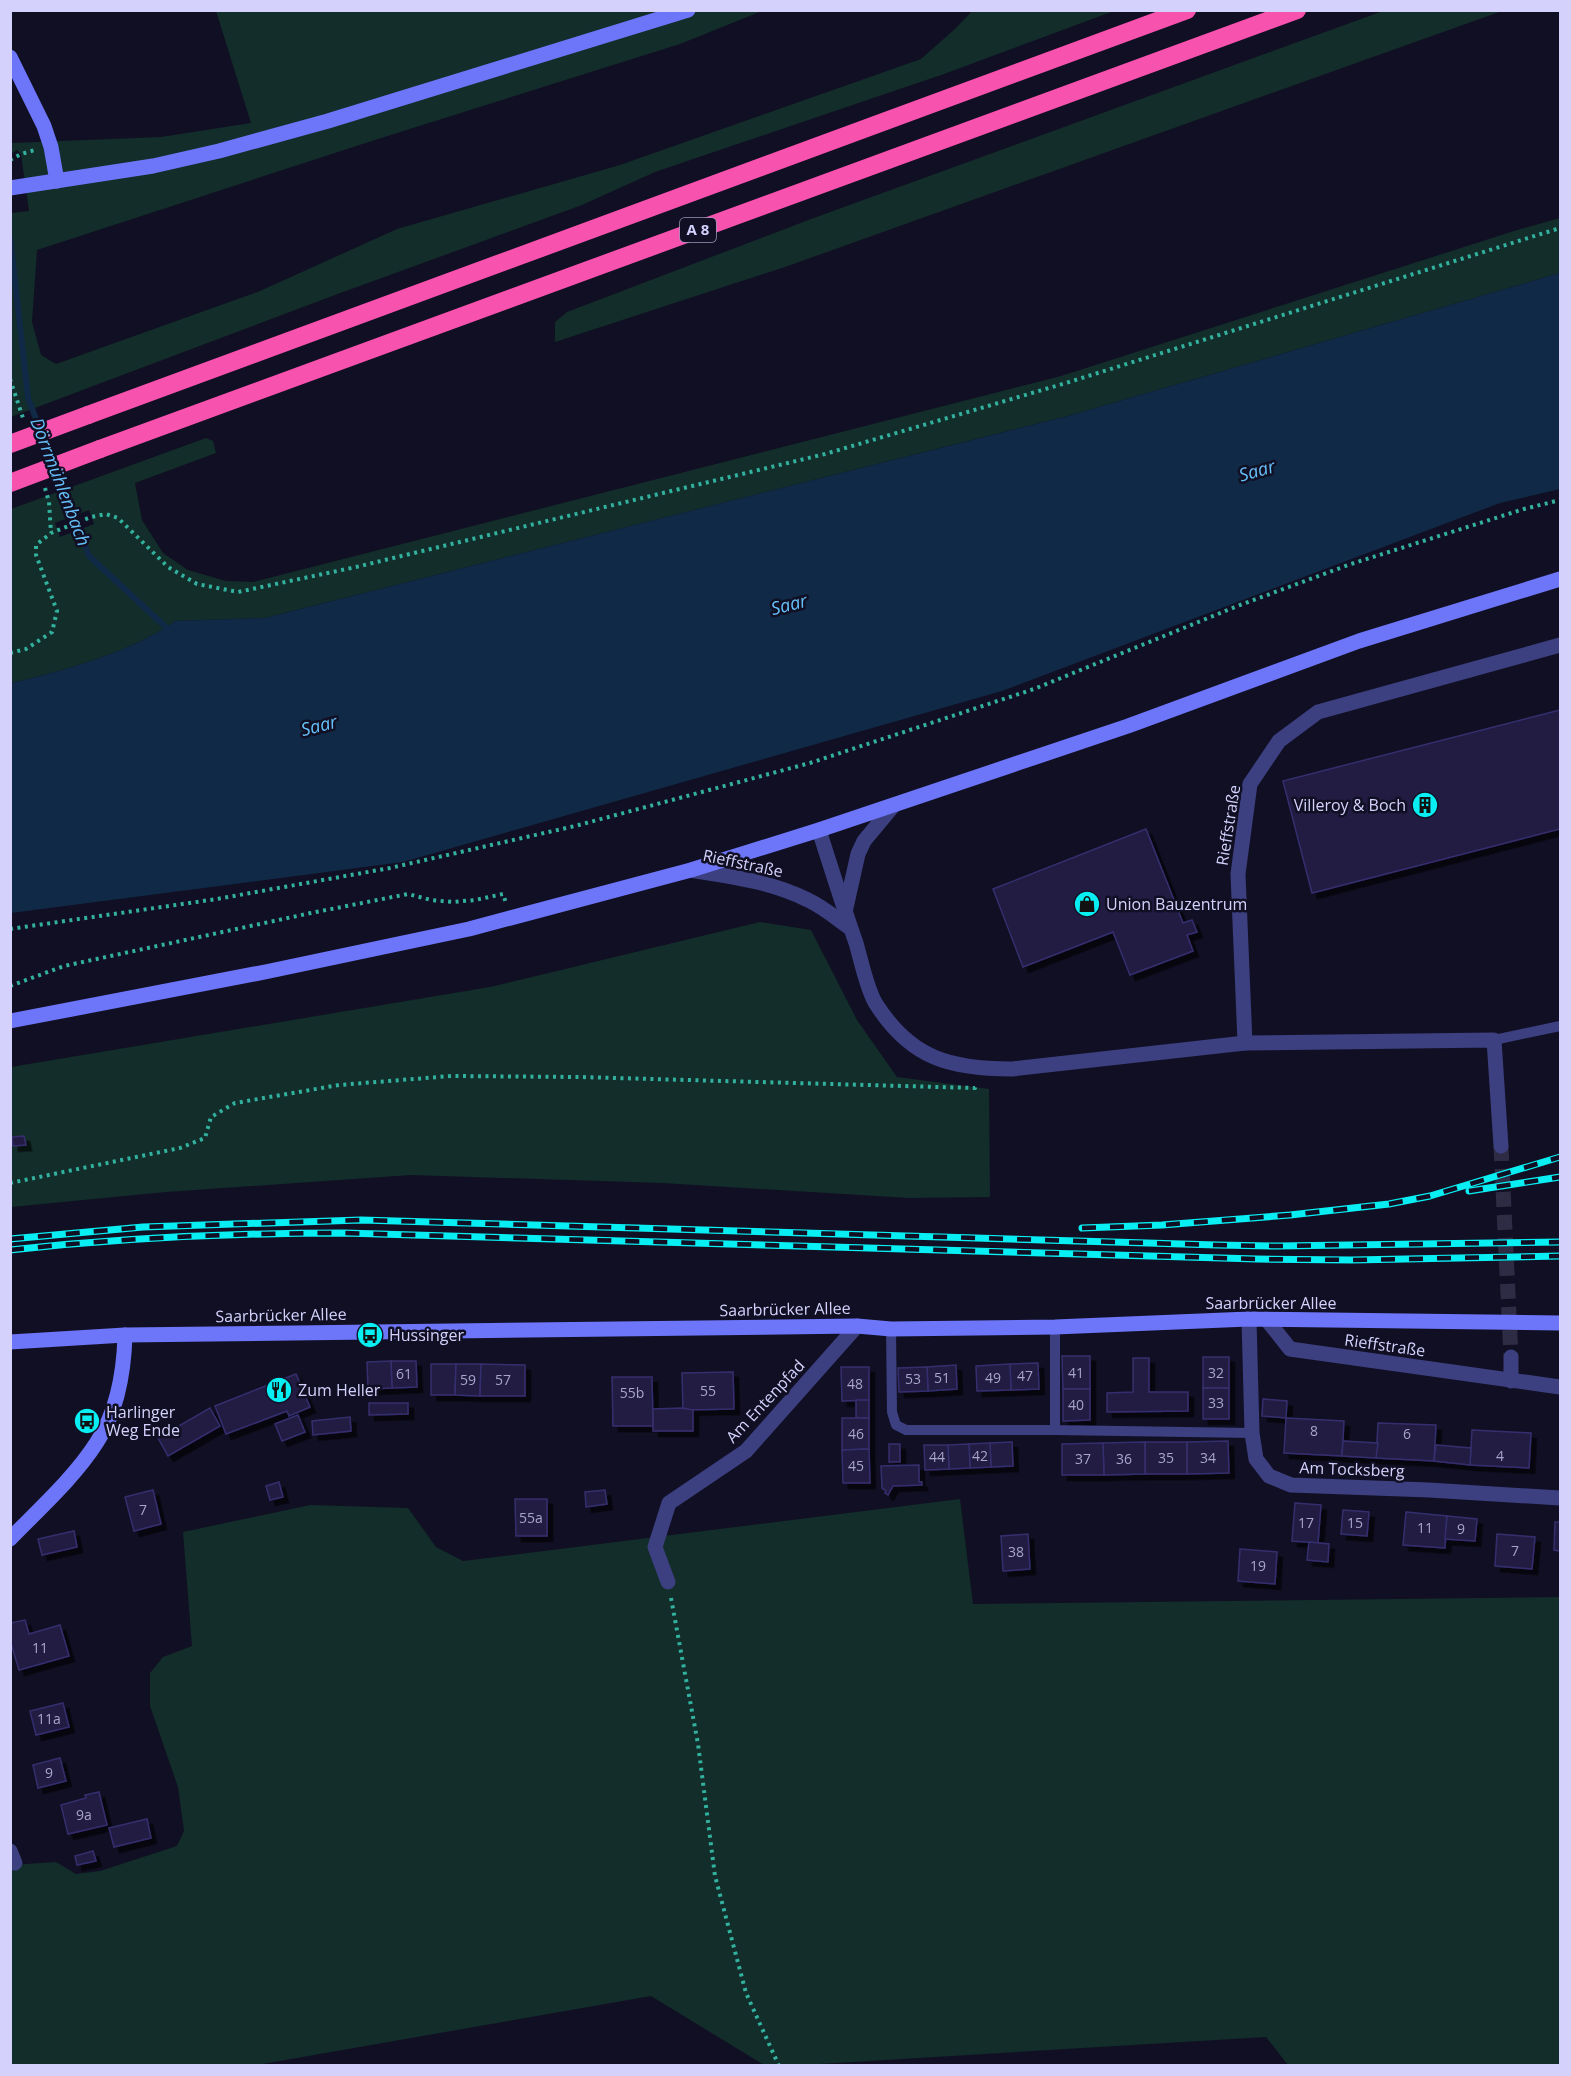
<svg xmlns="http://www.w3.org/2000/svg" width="1571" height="2076" viewBox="0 0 1571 2076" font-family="'Open Sans',sans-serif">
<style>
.green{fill:#122d2a;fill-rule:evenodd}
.water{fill:#102946}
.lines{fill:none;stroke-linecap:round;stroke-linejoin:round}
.stream{stroke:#102946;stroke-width:6}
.building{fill:#201c43;stroke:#362f6e;stroke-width:1.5;filter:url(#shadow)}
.street-tunnel{stroke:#2e2c44;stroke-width:15;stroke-dasharray:15 8;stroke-linecap:butt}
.path{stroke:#33b19f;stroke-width:4;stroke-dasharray:3 4.5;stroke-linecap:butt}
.lane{stroke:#3c3f80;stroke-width:10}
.street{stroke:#3c3f80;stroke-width:15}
.secondary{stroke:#6d75f9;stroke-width:15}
.highway{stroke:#f852af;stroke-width:18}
.rail-casing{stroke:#09eef3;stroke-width:7}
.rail{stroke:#110f23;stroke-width:4.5;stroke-dasharray:14;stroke-linecap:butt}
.highway-bridge{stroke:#f852af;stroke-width:18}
.labels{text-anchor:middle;stroke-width:5;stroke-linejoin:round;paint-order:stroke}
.number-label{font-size:14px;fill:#a7a4ce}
.shield{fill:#110f23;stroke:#9a98bc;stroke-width:1.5}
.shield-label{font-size:15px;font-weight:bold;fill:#d4d2fd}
.poi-label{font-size:16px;fill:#d4d2fd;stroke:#110f23;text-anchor:start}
.street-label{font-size:16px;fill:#d4d2fd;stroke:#110f23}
.water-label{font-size:18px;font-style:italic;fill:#65c0f9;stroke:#110f23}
</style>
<defs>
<filter id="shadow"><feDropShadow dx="5.5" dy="5.5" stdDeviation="0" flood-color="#0009"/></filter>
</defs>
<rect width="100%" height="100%" fill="#110f23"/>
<g class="green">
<polygon points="216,11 762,11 680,44 378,139 37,250 32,322 41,355 56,364 260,291 397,229 620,165 921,59 956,28 972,11 1114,11 944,74 655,172 582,205 335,295 11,417 11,213 29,211 21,154 17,150 11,154 11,143 161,137 251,123"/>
<polygon points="1383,11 1502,11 785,267 555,342 555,322 567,312 811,219"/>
<path d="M 1560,218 L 1560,273 L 1068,416 L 265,618 L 175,621 C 164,630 152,635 139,642 C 98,661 54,673 11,683 L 11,509 L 206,438 L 213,441 L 216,453 L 135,483 L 142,520 L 163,553 L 188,570 L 226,581 L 253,582 L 1061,376 L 1514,231 ZM 89,510 L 94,524 L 60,537 L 55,523 Z"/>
<polygon points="760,922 811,930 857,1020 897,1077 989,1089 990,1197 909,1198 662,1183 411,1175 166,1192 11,1207 11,1067 490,987"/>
<polygon points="960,1499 973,1604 1560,1597 1560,2065 1288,2065 1266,2037 803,2065 764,2065 651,1996 257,2065 11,2066 11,1865 56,1862 76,1874 100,1871 177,1846 184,1831 178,1787 150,1706 150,1673 163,1657 192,1646 183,1532 310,1505 408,1508 436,1547 463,1561"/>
</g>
<path class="water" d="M 1560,273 L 1560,489 L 1500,503 L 1002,691 L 403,862 L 11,913 L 11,683 C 54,673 98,661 139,642 C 152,635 164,630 175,621 L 265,618 L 1068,416 Z"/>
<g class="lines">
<polyline class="stream" points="10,237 28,398 89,556 171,632"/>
</g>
<g class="building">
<polygon points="1560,710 1560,829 1312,893 1283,781"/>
<polygon points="1146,829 1183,923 1192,920 1197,932 1187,935 1193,951 1130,975 1113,932 1023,967 993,889"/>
<polygon points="24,1136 26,1145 13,1146 12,1137"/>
<polygon points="1062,1356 1090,1356 1090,1389 1063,1389"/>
<rect x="1203" y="1357" width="26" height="31"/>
<polygon points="1133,1358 1149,1358 1149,1392 1188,1392 1188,1411 1107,1412 1107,1393 1133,1392"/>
<polygon points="391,1361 416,1361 417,1387 392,1388"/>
<polygon points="391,1361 392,1388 368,1389 367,1362"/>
<polygon points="1038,1363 1039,1389 1011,1390 1010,1364"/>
<polygon points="431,1364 456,1364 455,1395 431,1395"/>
<polygon points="456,1364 481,1364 480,1396 455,1395"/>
<polygon points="481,1364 525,1365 525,1396 480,1396"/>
<polygon points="1010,1364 1011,1390 977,1391 976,1366"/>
<polygon points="956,1365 957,1389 928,1391 927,1367"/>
<polygon points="841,1367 869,1367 869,1400 842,1401"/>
<polygon points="927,1367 928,1391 899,1392 898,1368"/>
<polygon points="733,1372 734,1409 683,1410 682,1373"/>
<polygon points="296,1374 310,1407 289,1416 287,1411 226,1434 215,1406"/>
<polygon points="612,1377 652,1377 653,1426 613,1426"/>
<rect x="1203" y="1388" width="26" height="31"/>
<polygon points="1063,1389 1090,1389 1090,1420 1063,1421"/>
<polygon points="1263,1399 1287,1401 1286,1418 1262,1416"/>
<rect x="856" y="1400" width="13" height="18"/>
<polygon points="369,1403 408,1403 408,1414 369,1415"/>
<polygon points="210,1408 220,1426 168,1456 158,1438"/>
<polygon points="683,1408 693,1410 693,1431 653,1431 653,1409"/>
<polygon points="298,1415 305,1432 282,1441 275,1424"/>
<polygon points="350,1417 351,1431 313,1435 312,1421"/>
<polygon points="842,1418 869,1418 869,1449 842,1450"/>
<polygon points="1286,1418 1344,1421 1342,1456 1284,1453"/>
<polygon points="1378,1423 1436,1425 1434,1461 1376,1458"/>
<polygon points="1472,1430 1531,1433 1529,1468 1470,1465"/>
<polygon points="1228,1441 1229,1473 1187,1474 1187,1442"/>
<polygon points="1343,1441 1378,1443 1376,1458 1342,1456"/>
<polygon points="1012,1442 1013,1466 991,1467 990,1443"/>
<rect x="1145" y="1442" width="42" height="32"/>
<polygon points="1145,1442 1145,1474 1104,1475 1103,1443"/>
<polygon points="990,1443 991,1467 970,1468 969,1444"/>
<polygon points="1103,1443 1104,1475 1062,1475 1062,1444"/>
<rect x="889" y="1444" width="11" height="18"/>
<polygon points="969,1444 970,1468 949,1469 948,1445"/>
<polygon points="924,1445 948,1445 949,1469 925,1470"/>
<polygon points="1436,1445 1471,1448 1470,1465 1434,1461"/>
<polygon points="869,1449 870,1483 843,1483 842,1450"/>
<polygon points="919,1465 919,1482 922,1482 922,1485 893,1486 888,1495 885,1493 886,1491 882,1488 881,1466"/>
<polygon points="279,1482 283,1497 270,1500 266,1486"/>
<polygon points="153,1490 161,1524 134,1531 125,1497"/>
<polygon points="605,1490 607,1504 586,1507 585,1492"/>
<polygon points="515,1499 547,1499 547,1536 516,1536"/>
<polygon points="1295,1503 1321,1505 1318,1543 1292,1541"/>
<polygon points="1343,1510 1369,1512 1367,1536 1341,1534"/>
<polygon points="1406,1512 1447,1516 1445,1548 1403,1545"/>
<polygon points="1447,1516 1477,1519 1475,1541 1445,1539"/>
<polygon points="1555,1522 1560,1522 1560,1551 1554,1550"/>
<polygon points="74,1531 77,1547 42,1555 38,1539"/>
<polygon points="1028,1534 1030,1569 1003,1571 1001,1536"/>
<polygon points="1497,1534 1535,1537 1532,1569 1495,1566"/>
<polygon points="1309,1542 1329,1544 1328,1562 1307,1560"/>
<polygon points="1240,1549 1277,1552 1275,1584 1238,1581"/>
<polygon points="25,1620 29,1634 60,1625 69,1656 19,1670 10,1640 10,1623"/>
<polygon points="63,1703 69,1727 36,1735 30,1711"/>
<polygon points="60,1758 66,1781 38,1788 33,1765"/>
<polygon points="99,1792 107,1825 68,1834 61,1805 86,1798 85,1795"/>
<polygon points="147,1819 151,1838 114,1847 109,1828"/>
<polygon points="93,1851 96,1861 77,1865 75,1856"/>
</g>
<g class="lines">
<polyline class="street-tunnel" points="1501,1146 1511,1357"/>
<g class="path">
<polyline points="10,160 21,154 35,150"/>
<polyline points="10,379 24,421"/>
<polyline points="45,488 49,502 51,533"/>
<polyline points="10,653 26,649 52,632 57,611 36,555 36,545 51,533 91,517 106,514 118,518 168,567 197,584 238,592 356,567 825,454 1066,383 1560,228"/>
<polyline points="10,929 217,899 390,868 575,826 810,763 1034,689 1240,605 1351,564 1524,509 1560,500"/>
<polyline points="10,986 64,966 311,913 408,894 431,900 453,902 475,900 503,894 506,903"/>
<polyline points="10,1183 180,1148 205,1138 211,1117 235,1103 339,1085 451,1076 579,1077 975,1088 976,1084"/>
<polyline points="671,1598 698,1744 715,1876 746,1993 779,2066"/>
</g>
<g class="lane">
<polyline points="1494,1040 1560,1026"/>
<polyline points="1055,1327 1055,1430 1252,1433"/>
<polyline points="891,1329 892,1412 896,1425 906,1430 1055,1430"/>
</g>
<g class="street">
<path d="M 819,830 C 831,868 843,906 856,943 C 861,960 867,990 876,1004 C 911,1059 951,1069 1012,1069 L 1245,1043 L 1494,1040 L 1501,1146"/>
<path d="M 691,870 C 731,877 771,881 808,900 C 823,907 836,918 850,928"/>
<polyline points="845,912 858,854 864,841 894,805"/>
<polyline points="1245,1043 1238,874 1250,784 1279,741 1318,712 1560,645"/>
<polyline points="1249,1319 1252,1433 1256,1459 1269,1476 1291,1485 1429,1490 1560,1498"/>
<polyline points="1267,1320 1290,1349 1560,1387"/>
<polyline points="1511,1357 1511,1381"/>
<polyline points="668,1582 655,1547 669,1503 746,1451 857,1326"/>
<polyline points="10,1851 15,1863"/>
</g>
<g class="secondary">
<polyline points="10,57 44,126 51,147 57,181"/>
<polyline points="10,188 153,166 219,151 328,121 688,10"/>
<polyline points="10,1021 265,972 469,929 691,870 819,830 1128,726 1359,641 1560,579"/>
<polyline points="10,1342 125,1335 857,1326 891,1329 1055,1327 1249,1319 1560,1323"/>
<path d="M 10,1539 C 40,1508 74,1478 97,1442 C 118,1410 124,1372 125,1335"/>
</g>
<g class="highway">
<polyline points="88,415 1187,10"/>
<polyline points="100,449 1297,10"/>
</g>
<g class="rail-casing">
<g id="rail">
<polyline points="1469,1191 1560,1177"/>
<polyline points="1082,1228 1162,1225 1290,1215 1389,1204 1430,1196 1560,1157"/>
<polyline points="10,1239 143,1227 361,1220 1217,1245 1277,1246 1560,1242"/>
<path d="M 10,1250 C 121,1238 233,1233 344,1233 L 1257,1259 L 1352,1260 L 1560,1256"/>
</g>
</g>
<use href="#rail" class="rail"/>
<g class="highway-bridge">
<polyline points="10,444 88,415"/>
<polyline points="10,483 100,449"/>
</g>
</g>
<defs>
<g id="building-disc" transform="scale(1.35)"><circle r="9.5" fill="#09eef3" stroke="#110f23"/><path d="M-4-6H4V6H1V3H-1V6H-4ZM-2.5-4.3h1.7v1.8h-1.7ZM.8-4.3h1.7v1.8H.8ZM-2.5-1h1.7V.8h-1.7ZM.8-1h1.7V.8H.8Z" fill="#111"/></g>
<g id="shop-disc" transform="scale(1.35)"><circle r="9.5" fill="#09eef3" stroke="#110f23"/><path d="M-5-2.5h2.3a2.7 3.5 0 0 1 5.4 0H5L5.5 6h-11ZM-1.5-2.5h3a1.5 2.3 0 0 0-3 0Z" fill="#111"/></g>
<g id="bus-disc" transform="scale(1.35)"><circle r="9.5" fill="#09eef3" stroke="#110f23"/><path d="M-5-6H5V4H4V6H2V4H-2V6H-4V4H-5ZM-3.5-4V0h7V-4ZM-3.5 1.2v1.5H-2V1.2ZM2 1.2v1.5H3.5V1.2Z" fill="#111"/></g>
<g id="restaurant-disc" transform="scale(1.35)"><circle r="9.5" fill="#09eef3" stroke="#110f23"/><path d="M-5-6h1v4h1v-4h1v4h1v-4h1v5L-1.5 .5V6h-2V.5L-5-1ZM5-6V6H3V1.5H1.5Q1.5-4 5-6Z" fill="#111"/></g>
</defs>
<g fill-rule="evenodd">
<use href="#building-disc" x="1425" y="805"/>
<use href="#shop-disc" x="1087" y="904"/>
<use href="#bus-disc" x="370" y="1335"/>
<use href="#restaurant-disc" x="279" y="1390"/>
<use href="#bus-disc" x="87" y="1421"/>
</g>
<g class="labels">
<g class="number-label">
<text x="1076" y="1378">41</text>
<text x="1216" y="1378">32</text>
<text x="404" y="1379">61</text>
<text x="1025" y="1381">47</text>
<text x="942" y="1383">51</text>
<text x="993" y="1383">49</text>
<text x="913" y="1384">53</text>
<text x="468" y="1385">59</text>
<text x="503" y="1385">57</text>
<text x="855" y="1389">48</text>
<text x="708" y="1396">55</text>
<text x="632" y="1398">55b</text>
<text x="1216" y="1408">33</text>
<text x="1076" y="1410">40</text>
<text x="1314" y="1436">8</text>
<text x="856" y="1439">46</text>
<text x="1407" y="1439">6</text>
<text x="980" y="1461">42</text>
<text x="1500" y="1461">4</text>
<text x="937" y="1462">44</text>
<text x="1166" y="1463">35</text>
<text x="1208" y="1463">34</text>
<text x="1083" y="1464">37</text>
<text x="1124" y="1464">36</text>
<text x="856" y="1471">45</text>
<text x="143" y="1515">7</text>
<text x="531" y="1523">55a</text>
<text x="1306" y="1528">17</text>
<text x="1355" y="1528">15</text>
<text x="1425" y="1533">11</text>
<text x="1461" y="1534">9</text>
<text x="1515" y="1556">7</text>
<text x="1016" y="1557">38</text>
<text x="1258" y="1571">19</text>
<text x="40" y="1653">11</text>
<text x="49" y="1724">11a</text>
<text x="49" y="1778">9</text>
<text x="84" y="1820">9a</text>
</g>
<rect class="shield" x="680" y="218" width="36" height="24" rx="4.5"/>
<g class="shield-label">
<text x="698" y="235">A 8</text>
</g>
<g class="poi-label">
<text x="1406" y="811" text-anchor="end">Villeroy &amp; Boch</text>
<text x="1106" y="910">Union Bauzentrum</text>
<text x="389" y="1341">Hussinger</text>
<text x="298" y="1396">Zum Heller</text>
<text x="106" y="1418">Harlinger<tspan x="106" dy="18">Weg Ende</tspan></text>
</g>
<g class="street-label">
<text transform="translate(1228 825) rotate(-81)" y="6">Rieffstraße</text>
<text transform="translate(743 863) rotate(12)" y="6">Rieffstraße</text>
<text x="1271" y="1309">Saarbrücker Allee</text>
<text transform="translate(785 1309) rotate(-1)" y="6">Saarbrücker Allee</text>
<text transform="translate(281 1315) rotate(-1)" y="6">Saarbrücker Allee</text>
<text transform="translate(1385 1345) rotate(8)" y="6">Rieffstraße</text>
<text transform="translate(765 1401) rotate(-47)" y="6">Am Entenpfad</text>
<text transform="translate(1352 1469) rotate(2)" y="6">Am Tocksberg</text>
</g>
<g class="water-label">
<text transform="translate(1257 471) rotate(-16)" y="6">Saar</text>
<text transform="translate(60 482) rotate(69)" y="6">Dörrmühlenbach</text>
<text transform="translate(789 605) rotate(-14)" y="6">Saar</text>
<text transform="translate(319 726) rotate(-14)" y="6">Saar</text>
</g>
</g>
<rect width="1571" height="2076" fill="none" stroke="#d4d2fd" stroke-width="24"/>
</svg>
